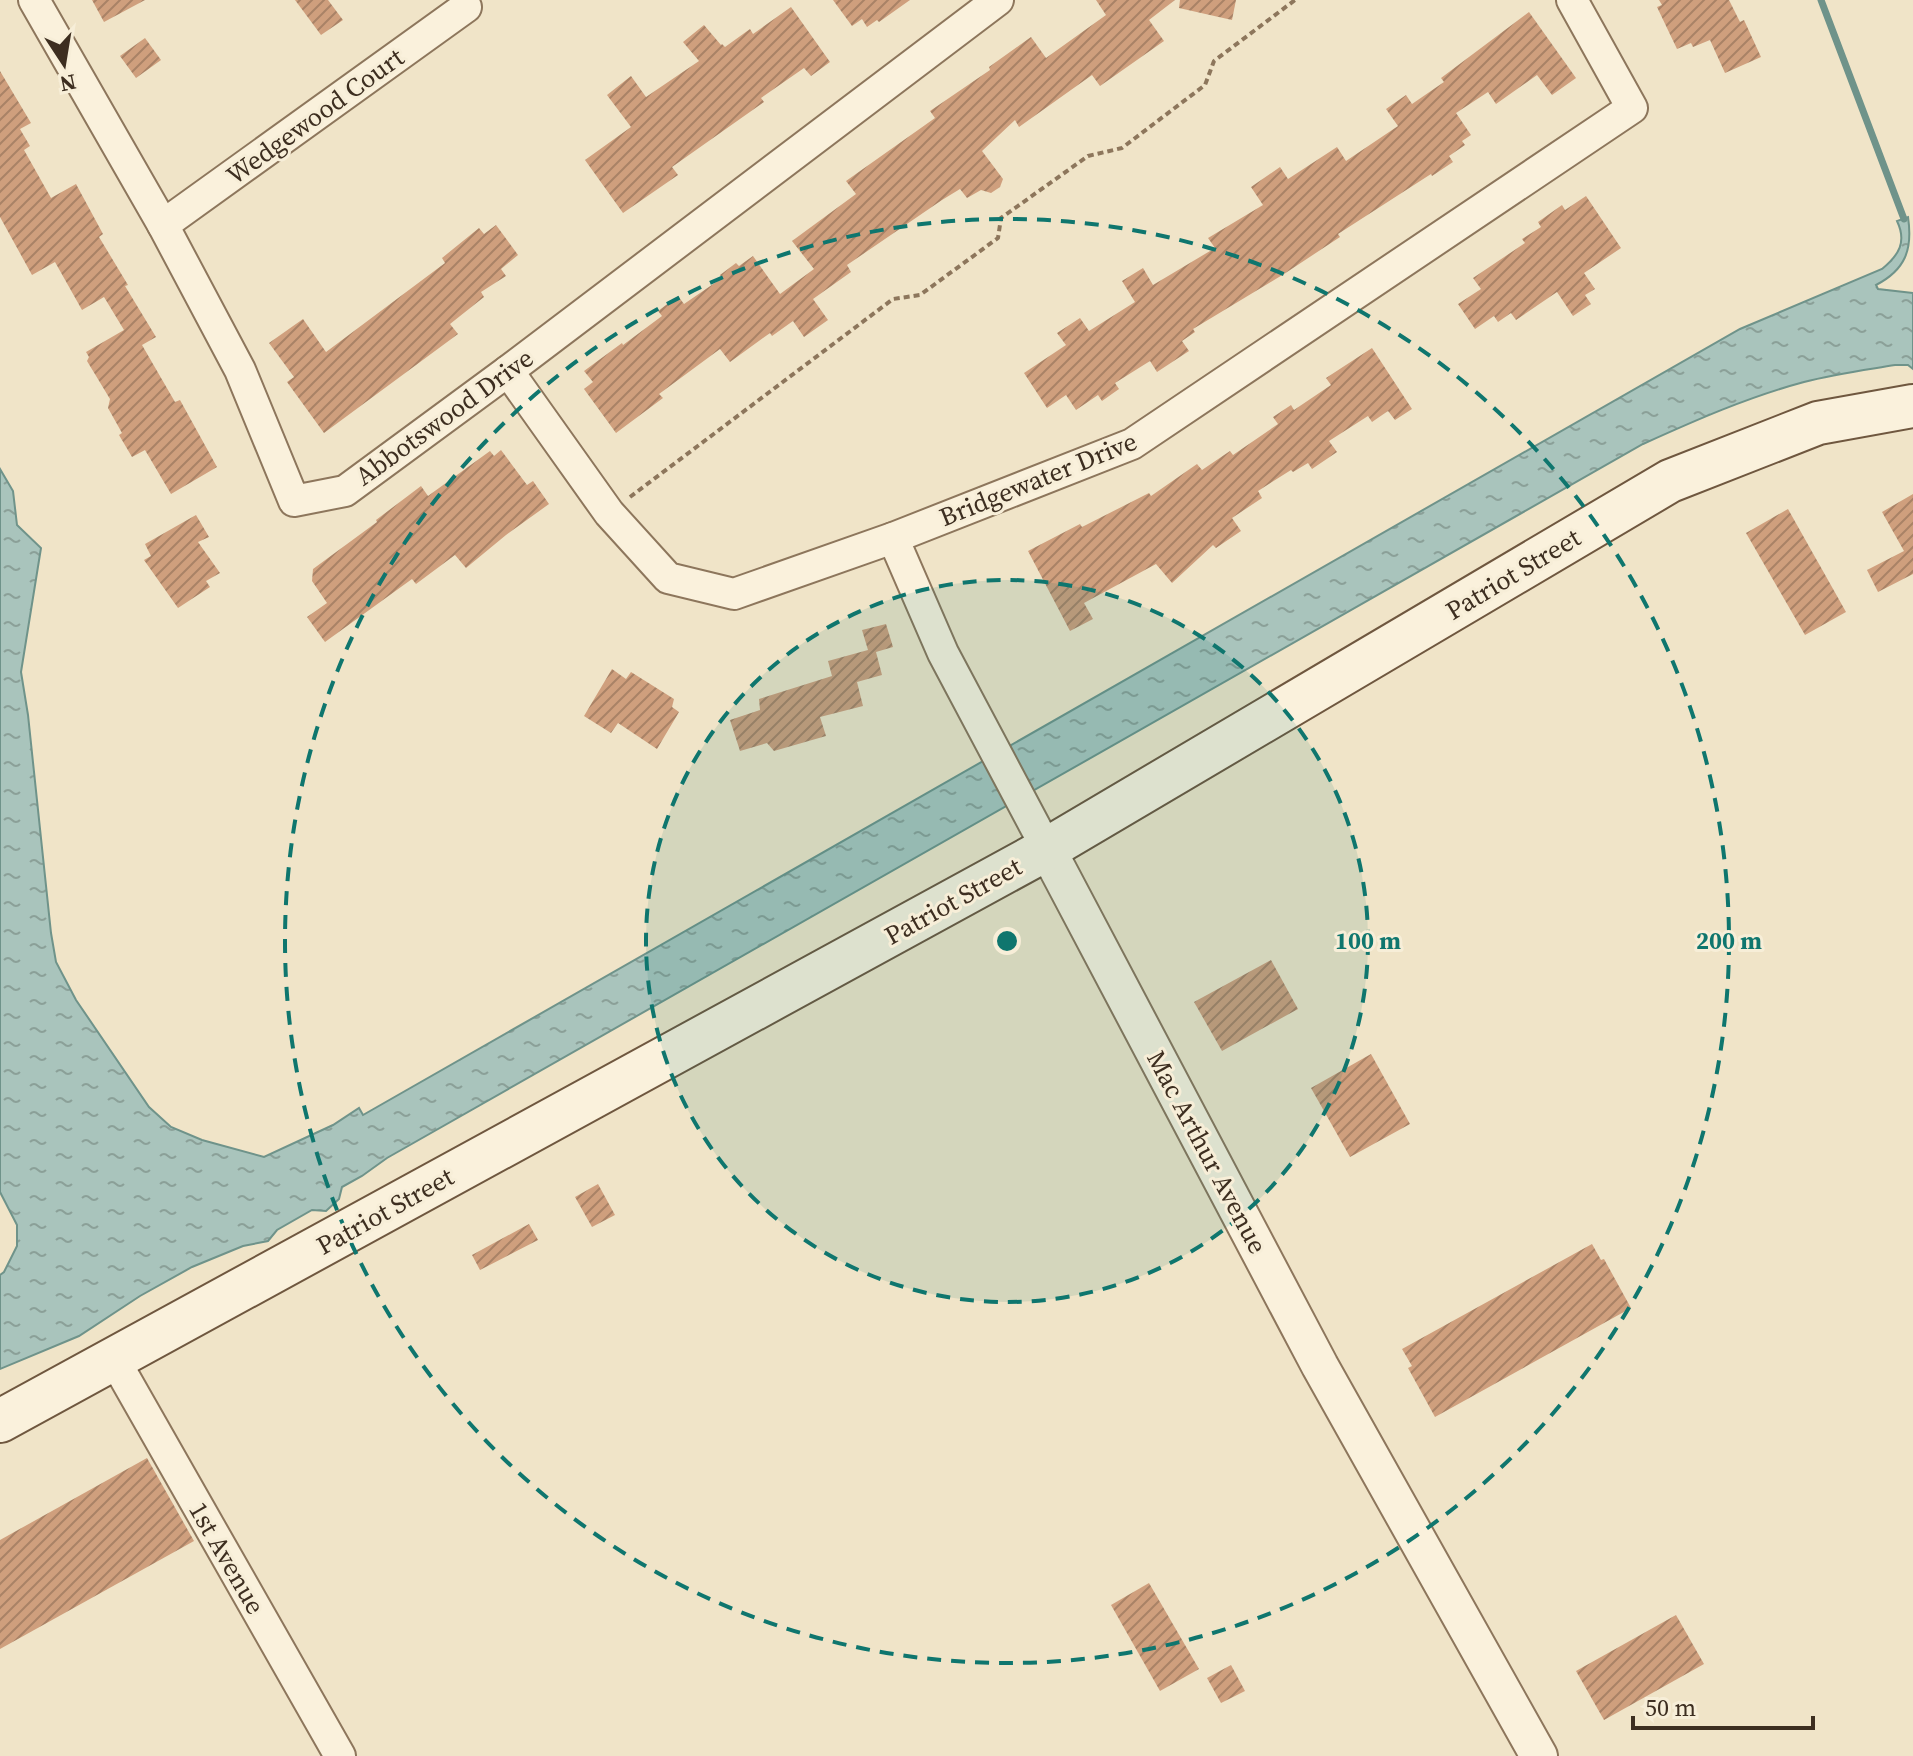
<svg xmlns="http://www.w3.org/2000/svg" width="1913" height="1756" viewBox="0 0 1913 1756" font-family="'Source Serif 4',serif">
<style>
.water{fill:url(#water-ripples);stroke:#6f938a;stroke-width:2}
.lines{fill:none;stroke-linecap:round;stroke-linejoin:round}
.stream{stroke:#6f938a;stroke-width:7}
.building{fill:url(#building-hatch)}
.minor-casing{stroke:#8d765c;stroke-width:34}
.tertiary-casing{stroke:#8d765c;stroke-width:40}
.secondary-casing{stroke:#6f573f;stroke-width:46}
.path{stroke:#8d765c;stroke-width:4;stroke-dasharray:6 4;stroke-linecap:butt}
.minor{stroke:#faf1dc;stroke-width:30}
.tertiary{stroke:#faf1dc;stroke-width:36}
.secondary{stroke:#faf1dc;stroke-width:42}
.ring{fill:none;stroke:#0f766e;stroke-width:4;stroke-dasharray:14 10}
.labels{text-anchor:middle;stroke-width:6;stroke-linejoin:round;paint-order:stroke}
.street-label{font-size:26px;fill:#3d2e20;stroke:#f7eed8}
.centre{fill:#0f766e;stroke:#f7eed8;stroke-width:4}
.ring-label{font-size:24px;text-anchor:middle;font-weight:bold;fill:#0f766e;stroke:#f7eed8;stroke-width:6;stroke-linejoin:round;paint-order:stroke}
</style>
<defs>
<pattern id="water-ripples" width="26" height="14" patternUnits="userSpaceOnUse" patternTransform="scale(2)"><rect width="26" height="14" fill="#a9c4bc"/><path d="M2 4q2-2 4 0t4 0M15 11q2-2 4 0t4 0" fill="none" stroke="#8ba098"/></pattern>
<pattern id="building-hatch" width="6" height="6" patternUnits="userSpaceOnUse" patternTransform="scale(2)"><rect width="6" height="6" fill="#cf9f7d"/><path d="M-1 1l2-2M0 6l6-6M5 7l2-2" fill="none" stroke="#a98266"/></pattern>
</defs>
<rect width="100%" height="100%" fill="#f0e4c8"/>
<path class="water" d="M 1908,217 C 1913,250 1905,270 1876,285 L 1878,289 L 1913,293 L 1913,369 L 1908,365 L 1895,365 C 1865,370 1834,374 1804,382 C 1748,397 1696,420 1643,444 L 387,1158 L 362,1176 L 342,1187 L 339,1199 L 326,1211 L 312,1210 L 277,1230 L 268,1241 L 243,1246 L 192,1267 L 140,1296 L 79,1336 L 0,1369 L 0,1275 L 4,1272 L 17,1246 L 17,1225 L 0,1192 L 0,469 L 13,491 L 17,525 L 41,548 L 21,672 L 28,715 L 51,933 L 56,962 L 76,1000 L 149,1107 L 171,1127 L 202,1140 L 264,1157 L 333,1125 L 359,1108 L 363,1115 L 1740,329 L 1882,269 C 1899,255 1907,242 1897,221 Z"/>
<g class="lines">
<polyline class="stream" points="1821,0 1904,219"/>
</g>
<g class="building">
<polygon points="92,0 145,0 104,22"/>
<polygon points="295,0 328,0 343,20 321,35"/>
<polygon points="833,0 910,0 879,22 877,20 867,27 862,19 852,26"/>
<polygon points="1096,0 1175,0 1149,20 1164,41 1100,86 1092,75 1019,127 1015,120 982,151 1003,179 1000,187 991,193 981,190 967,198 960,189 942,200 847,265 851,272 813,299 828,320 804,337 793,321 772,336 770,333 730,362 720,349 659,394 663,398 616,433 584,389 593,382 584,371 622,343 623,345 662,316 658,311 678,296 684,304 722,278 720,275 736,263 739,266 753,256 780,294 814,269 792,241 856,194 846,181 935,118 930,111 990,70 989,67 1031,37 1046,58 1106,15"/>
<polygon points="1180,0 1236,0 1232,20 1179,8"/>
<polygon points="1659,0 1729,0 1740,22 1744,20 1761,57 1725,73 1710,40 1693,47 1691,43 1677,49 1657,7 1662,5"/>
<polygon points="791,7 830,62 811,76 804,68 761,98 764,102 672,167 678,175 623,213 585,160 631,127 607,95 631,76 646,97 699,61 683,42 704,25 721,45 722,44 725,47 750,29 753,34"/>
<polygon points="1529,12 1576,78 1552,95 1537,75 1496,104 1488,92 1456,113 1471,135 1462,141 1465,145 1449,156 1453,162 1432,176 1431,174 1338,234 1340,237 1284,274 1193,329 1195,332 1182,341 1189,351 1157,372 1150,361 1115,383 1119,389 1102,401 1098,395 1076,410 1066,395 1047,408 1024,373 1066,345 1057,333 1080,318 1089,331 1135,302 1122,281 1143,268 1153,285 1215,248 1208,238 1263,205 1251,187 1280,167 1288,179 1337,147 1346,161 1398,126 1386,109 1406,95 1412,104 1444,82 1441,78"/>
<polygon points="145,38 161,60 136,78 120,56"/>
<polygon points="0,71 31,123 20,129 30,146 24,150 51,198 76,184 103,234 99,237 128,285 125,286 156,337 142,345 175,402 180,400 217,467 171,494 145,450 132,457 119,435 122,433 108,408 110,399 87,361 89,357 86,352 124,330 104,297 82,310 55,262 32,275 0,217"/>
<polygon points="1586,196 1621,248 1584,273 1595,289 1585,295 1591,304 1573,316 1557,292 1516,320 1511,313 1498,322 1494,316 1475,329 1458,304 1481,289 1473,278 1525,243 1522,239 1541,227 1538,222 1562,205 1565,210"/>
<polygon points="496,225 518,255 501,269 506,276 481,292 484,297 450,324 458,334 324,433 287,382 294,377 269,343 303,319 326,352 445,263 442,258 479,228 484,234"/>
<polygon points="1372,348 1412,409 1395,420 1388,411 1372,422 1368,416 1329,441 1337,452 1312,469 1308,463 1293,472 1291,470 1258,491 1262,498 1232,518 1241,531 1216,548 1213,545 1172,583 1156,564 1084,603 1093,619 1070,631 1028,551 1080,524 1082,527 1149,493 1151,496 1197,464 1202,470 1230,451 1233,455 1278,424 1273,417 1291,405 1294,410 1331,385 1326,378"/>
<polygon points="501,450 527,485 533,481 549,504 506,535 466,568 455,555 416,584 412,579 325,642 307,617 327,603 312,581 313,569 377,522 376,520 421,486 428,496 490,451 494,456"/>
<polygon points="1913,494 1913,574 1878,592 1867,570 1904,551 1882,512"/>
<polygon points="1788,509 1846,612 1805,635 1746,533"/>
<polygon points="196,515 209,537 198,542 220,573 206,581 210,587 178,608 144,560 151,556 145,544"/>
<polygon points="886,624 893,647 876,652 882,675 857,682 863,706 820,717 826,736 774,751 767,743 740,751 730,720 760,710 759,699 832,676 828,661 868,650 862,630"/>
<polygon points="612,669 626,679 631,672 674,699 672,707 679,712 657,749 618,723 611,733 584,716"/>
<polygon points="1271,960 1298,1009 1222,1051 1194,1002"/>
<polygon points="1371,1054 1410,1124 1350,1157 1311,1088"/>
<polygon points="598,1184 615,1215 592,1227 575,1197"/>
<polygon points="529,1224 538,1240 480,1270 472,1255"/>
<polygon points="1592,1244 1601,1260 1604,1259 1631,1308 1435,1417 1408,1368 1412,1366 1402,1349"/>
<polygon points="147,1458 194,1541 0,1649 0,1540"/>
<polygon points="1149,1583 1199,1669 1160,1691 1111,1605"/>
<polygon points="1676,1615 1704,1664 1604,1720 1576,1671"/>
<polygon points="1231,1665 1245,1691 1221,1703 1207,1678"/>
</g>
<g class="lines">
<g class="minor-casing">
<g id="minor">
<polyline points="34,0 163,225 240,370 294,501 345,491 508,371 998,0"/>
<polyline points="163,225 466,7"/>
<polyline points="508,371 609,513 668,578 734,594 893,538 1132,444 1632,108 1572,0"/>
<polyline points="893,538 943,653 1047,849"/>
<polyline points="114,1359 340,1756"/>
</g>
</g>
<g class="tertiary-casing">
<polyline id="tertiary" points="1047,849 1320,1366 1539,1756"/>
</g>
<g class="secondary-casing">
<polyline id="secondary" points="0,1421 1047,849 1670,481 1818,423 1913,406"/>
</g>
<polyline class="path" points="630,497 893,299 920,295 998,238 1001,218 1088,156 1122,148 1205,85 1214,61 1295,0"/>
<use href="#minor" class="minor"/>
<use href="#tertiary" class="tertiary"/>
<use href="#secondary" class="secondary"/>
</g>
<circle cx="1007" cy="941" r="361" fill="#0f766e" fill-opacity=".12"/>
<g class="ring">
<circle cx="1007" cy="941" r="361"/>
<circle cx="1007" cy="941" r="722"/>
</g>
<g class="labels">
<g class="street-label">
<text transform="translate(315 116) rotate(-36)" y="9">Wedgewood Court</text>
<text transform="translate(444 417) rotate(-36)" y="9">Abbotswood Drive</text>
<text transform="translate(1038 479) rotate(-22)" y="9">Bridgewater Drive</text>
<text transform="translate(1513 574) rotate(-31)" y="9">Patriot Street</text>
<text transform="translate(953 901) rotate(-29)" y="9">Patriot Street</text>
<text transform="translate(1207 1152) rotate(62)" y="9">Mac Arthur Avenue</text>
<text transform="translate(385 1211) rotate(-29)" y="9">Patriot Street</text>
<text transform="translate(227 1558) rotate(60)" y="9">1st Avenue</text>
</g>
</g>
<circle cx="1007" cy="941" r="12" class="centre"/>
<g class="ring-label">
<text x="1368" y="949">100 m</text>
<text x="1729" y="949">200 m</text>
</g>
<g transform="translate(64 64) rotate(168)" stroke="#f7eed8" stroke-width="6" paint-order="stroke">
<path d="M0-6L14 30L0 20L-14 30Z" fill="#3d2e20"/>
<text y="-12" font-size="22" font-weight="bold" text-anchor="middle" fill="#3d2e20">N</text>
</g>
<path d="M1633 1716v12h180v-12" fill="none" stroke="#3d2e20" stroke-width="4"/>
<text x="1645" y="1716" font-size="24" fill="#3d2e20" stroke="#f7eed8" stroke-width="6" paint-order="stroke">50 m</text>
</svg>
